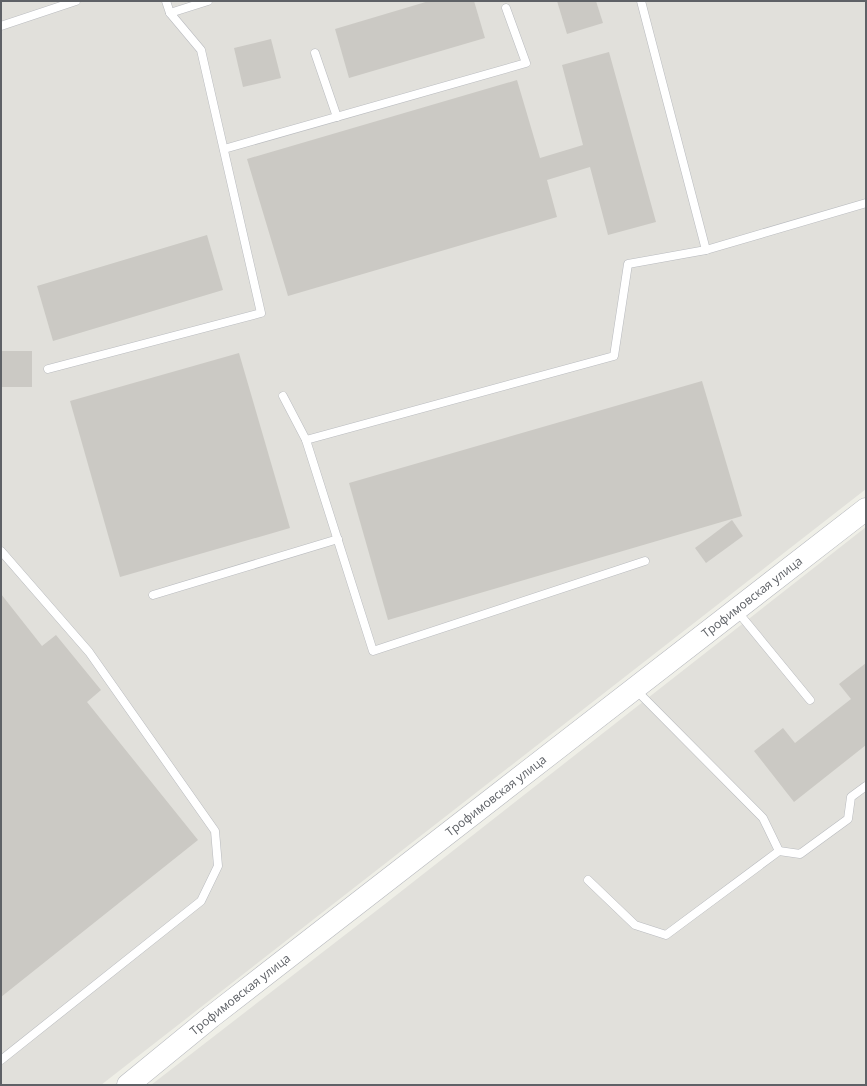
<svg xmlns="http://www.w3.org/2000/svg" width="867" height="1086" viewBox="0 0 867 1086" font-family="'Open Sans',sans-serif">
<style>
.industrial{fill:#e1e0db}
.building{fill:#cbc9c4}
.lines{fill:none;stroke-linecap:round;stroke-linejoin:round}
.lane-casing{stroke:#b9bbbf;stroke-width:9}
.secondary-casing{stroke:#b8babf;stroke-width:23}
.lane{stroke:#fff;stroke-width:8}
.secondary{stroke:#fff;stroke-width:22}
.labels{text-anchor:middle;stroke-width:4;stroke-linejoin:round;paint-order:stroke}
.street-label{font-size:12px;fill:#5e6166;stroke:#fff}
</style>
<rect width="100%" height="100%" fill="#efefe7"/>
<g class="industrial">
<polygon points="1,1 866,1 866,489 101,1085 1,1085"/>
<polygon points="866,527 866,1085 151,1085 385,904"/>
</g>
<g class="building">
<polygon points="429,1 474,1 485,38 349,78 335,29"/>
<polygon points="557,1 596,1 603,23 567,34"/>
<polygon points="271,39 281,78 243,87 234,48"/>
<polygon points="609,52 656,222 608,235 590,167 547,180 557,217 288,296 247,159 517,80 540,158 583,145 562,65"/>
<polygon points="207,235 223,290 53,341 37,286"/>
<rect x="1" y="351" width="31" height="36"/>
<polygon points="239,353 290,528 120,577 70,401"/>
<polygon points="702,381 742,516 388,620 349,483"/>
<polygon points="732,520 743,536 706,563 695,548"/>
<polygon points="1,594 42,646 56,635 101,690 87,702 198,840 1,997"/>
<polygon points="866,663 866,745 794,802 754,751 783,728 795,743 851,699 839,684"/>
</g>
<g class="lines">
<g class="lane-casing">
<g id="lane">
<polyline points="641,1 706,250"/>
<polyline points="170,13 208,1"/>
<polyline points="1,26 76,1"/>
<polyline points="315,53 337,117"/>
<polyline points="224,149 526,63 506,8"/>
<polyline points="48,369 261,313 201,50 170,13 166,1"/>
<polyline points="283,396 306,440"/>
<polyline points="1,551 89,652 215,831 218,866 201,901 1,1060"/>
<polyline points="645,561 373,651 306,440 614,356 628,264 706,250 866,203"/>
<polyline points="153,595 338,539"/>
<polyline points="737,611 810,700"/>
<polyline points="635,689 763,818 779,851"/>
<polyline points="588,880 635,925 666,935 779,851 800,854 848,819 851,797 866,786"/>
</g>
</g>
<g class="secondary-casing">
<g id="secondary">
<path id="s1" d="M 128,1085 L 211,1017 L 866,509"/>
</g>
</g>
<use href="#lane" class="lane"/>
<use href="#secondary" class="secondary"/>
</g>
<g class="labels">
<g class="street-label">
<text dy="4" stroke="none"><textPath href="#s1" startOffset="792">Трофимовская улица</textPath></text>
<text dy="4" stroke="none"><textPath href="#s1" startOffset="468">Трофимовская улица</textPath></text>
<text dy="4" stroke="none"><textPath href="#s1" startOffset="144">Трофимовская улица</textPath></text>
</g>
</g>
<rect width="867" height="1086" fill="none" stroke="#5e6166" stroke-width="4"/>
</svg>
